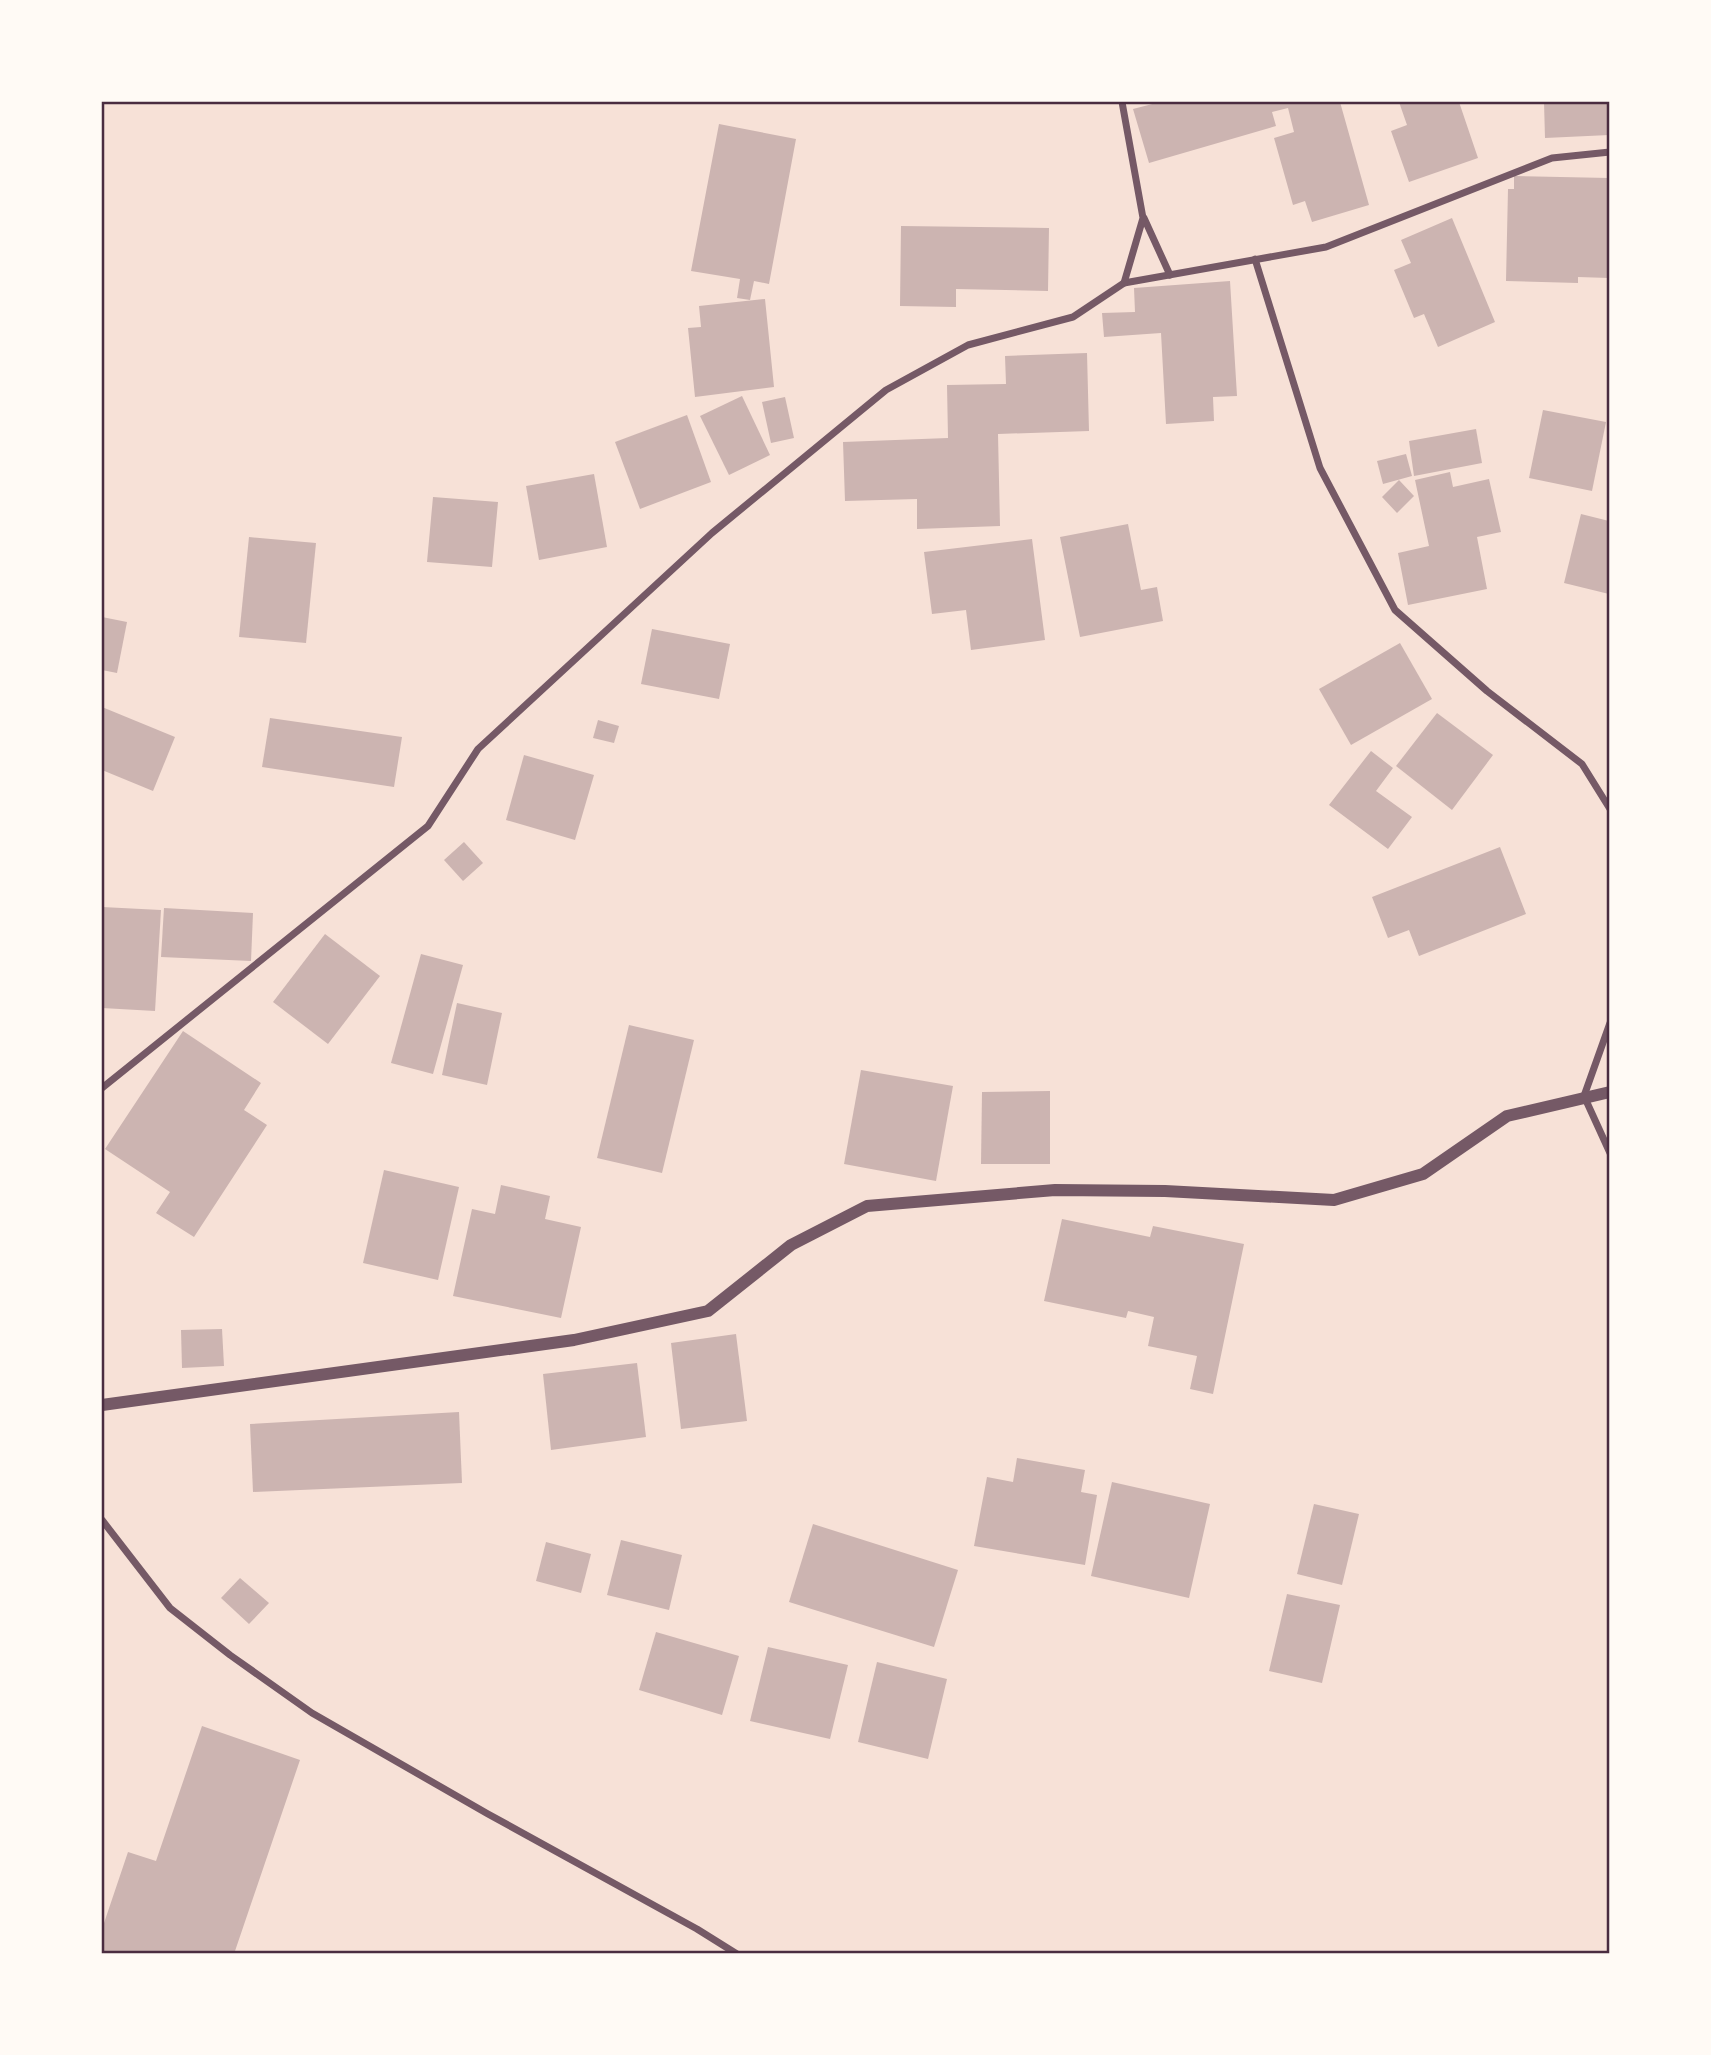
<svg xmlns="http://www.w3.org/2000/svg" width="1711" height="2055" viewBox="0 0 1711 2055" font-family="Spectral,serif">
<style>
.building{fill:#ccb4b1}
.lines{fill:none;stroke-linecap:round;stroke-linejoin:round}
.minor{stroke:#755966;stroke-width:7}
.tertiary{stroke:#755966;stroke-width:12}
.neatline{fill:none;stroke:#4a2c40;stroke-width:2.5}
</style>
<rect width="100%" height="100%" fill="#f7e1d7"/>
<g class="building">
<polygon points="1160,102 1340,102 1369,205 1312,222 1305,201 1293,205 1274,138 1294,132 1288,108 1272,112 1276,126 1149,163 1133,109"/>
<polygon points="1399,102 1459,102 1478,158 1409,182 1391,131 1407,125"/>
<polygon points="1544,102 1609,102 1609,135 1545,138"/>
<polygon points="719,124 796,139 769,284 754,281 750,300 737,298 740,279 691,271"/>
<polygon points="1514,176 1609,178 1609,278 1578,277 1578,283 1506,281 1508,189 1514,189"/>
<polygon points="1452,218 1495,322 1438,347 1424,314 1414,318 1394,270 1411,263 1401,240"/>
<polygon points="901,226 1049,228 1048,291 956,289 956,307 900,306"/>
<polygon points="1230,281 1237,396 1213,397 1214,421 1166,424 1161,333 1104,337 1102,313 1135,312 1134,288"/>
<polygon points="765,299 774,387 695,397 688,328 701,327 699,306"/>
<polygon points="1087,353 1089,431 998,434 1000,526 917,529 917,499 845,501 843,442 948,438 947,385 1006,384 1005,356"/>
<polygon points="742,396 770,455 729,475 700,416"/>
<polygon points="785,397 794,438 771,443 762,402"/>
<polygon points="1543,410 1606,422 1592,491 1529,478"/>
<polygon points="687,415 711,482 640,509 615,442"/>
<polygon points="1476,429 1482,463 1414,476 1409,441"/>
<polygon points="1406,454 1412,476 1383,484 1377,461"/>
<polygon points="1450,472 1453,487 1489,479 1501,532 1477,537 1487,589 1408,605 1398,553 1429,546 1415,480"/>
<polygon points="594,474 607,547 539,560 526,486"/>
<polygon points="1399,480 1414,496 1397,513 1382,497"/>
<polygon points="433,497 498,502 492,567 427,562"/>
<polygon points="1581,514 1609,521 1609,594 1564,583"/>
<polygon points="1128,524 1141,590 1157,587 1163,621 1080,637 1060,537"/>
<polygon points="249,537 316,543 306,643 239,637"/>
<polygon points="1032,539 1045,640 971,650 966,610 932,614 924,552"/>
<polygon points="102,617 127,622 117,673 102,670"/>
<polygon points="652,629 730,644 719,699 641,684"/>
<polygon points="1400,643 1432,699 1351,745 1319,689"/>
<polygon points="102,707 175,737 153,791 102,770"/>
<polygon points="1437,713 1493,755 1452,810 1396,766"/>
<polygon points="270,718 402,737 394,787 262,767"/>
<polygon points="598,720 619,726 614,743 593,738"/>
<polygon points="1371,751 1393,768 1376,791 1412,817 1388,849 1329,805"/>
<polygon points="524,755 594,775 575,840 506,820"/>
<polygon points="464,842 483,863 463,881 444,860"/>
<polygon points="1500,847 1526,914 1419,956 1409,930 1388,938 1372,897"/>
<polygon points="102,907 161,910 155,1011 102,1008"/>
<polygon points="164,908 253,913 251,961 161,957"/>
<polygon points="325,934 380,976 328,1044 273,1002"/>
<polygon points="421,954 463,965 433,1074 391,1063"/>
<polygon points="457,1003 502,1013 487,1085 442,1075"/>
<polygon points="629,1025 694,1040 662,1173 597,1158"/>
<polygon points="183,1031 261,1083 244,1110 267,1125 194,1237 156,1213 170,1192 105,1149"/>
<polygon points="861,1070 953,1086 936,1181 844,1164"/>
<polygon points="1050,1091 1050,1164 981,1164 982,1092"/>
<polygon points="384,1170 459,1187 438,1280 363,1263"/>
<polygon points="501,1185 550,1196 545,1219 581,1227 561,1318 453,1296 472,1209 495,1214"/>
<polygon points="1062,1219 1150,1237 1153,1226 1244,1244 1213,1394 1190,1389 1197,1356 1148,1346 1154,1317 1128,1311 1126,1318 1044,1301"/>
<polygon points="222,1329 224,1366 182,1368 181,1330"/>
<polygon points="736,1334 747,1421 681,1429 671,1343"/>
<polygon points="637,1363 646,1437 551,1450 543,1374"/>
<polygon points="459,1412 462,1483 253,1492 250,1424"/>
<polygon points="1017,1458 1085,1470 1081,1492 1097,1495 1085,1565 974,1546 987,1477 1013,1482"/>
<polygon points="1112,1482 1210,1504 1189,1598 1091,1576"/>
<polygon points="1314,1504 1359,1514 1342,1585 1297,1574"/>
<polygon points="813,1524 958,1570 934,1647 789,1602"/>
<polygon points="621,1540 682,1555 669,1610 607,1595"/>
<polygon points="546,1542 591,1554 581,1593 536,1581"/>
<polygon points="240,1578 269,1603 249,1624 221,1598"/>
<polygon points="1287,1594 1340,1605 1322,1683 1269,1671"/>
<polygon points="656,1632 739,1656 722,1715 639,1690"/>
<polygon points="768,1647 848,1665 830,1739 750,1721"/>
<polygon points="877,1662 947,1679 928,1759 858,1742"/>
<polygon points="202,1726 300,1760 234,1954 111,1954 102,1950 102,1929 128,1852 156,1861"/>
</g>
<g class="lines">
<g class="minor">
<polyline points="1144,218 1170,275"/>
<polyline points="1255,259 1320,468 1395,610 1487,691 1582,764 1610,809"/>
<polyline points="1124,283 1326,247 1552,158 1610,152"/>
<polyline points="1610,1023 1584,1096 1610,1153"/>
<polyline points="102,1088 428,826 478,749 712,533 886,390 968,345 1073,317 1124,283 1143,218 1122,102"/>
<polyline points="102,1520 170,1608 230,1655 312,1713 488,1814 697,1929 737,1954"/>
</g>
<polyline class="tertiary" points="102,1405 574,1340 708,1311 791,1245 867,1206 1055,1190 1165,1191 1334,1200 1423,1174 1507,1116 1610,1092"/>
</g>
<rect width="1711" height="2055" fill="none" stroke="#fffaf5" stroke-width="206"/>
<rect x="103" y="103" width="1505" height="1849" class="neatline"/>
</svg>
